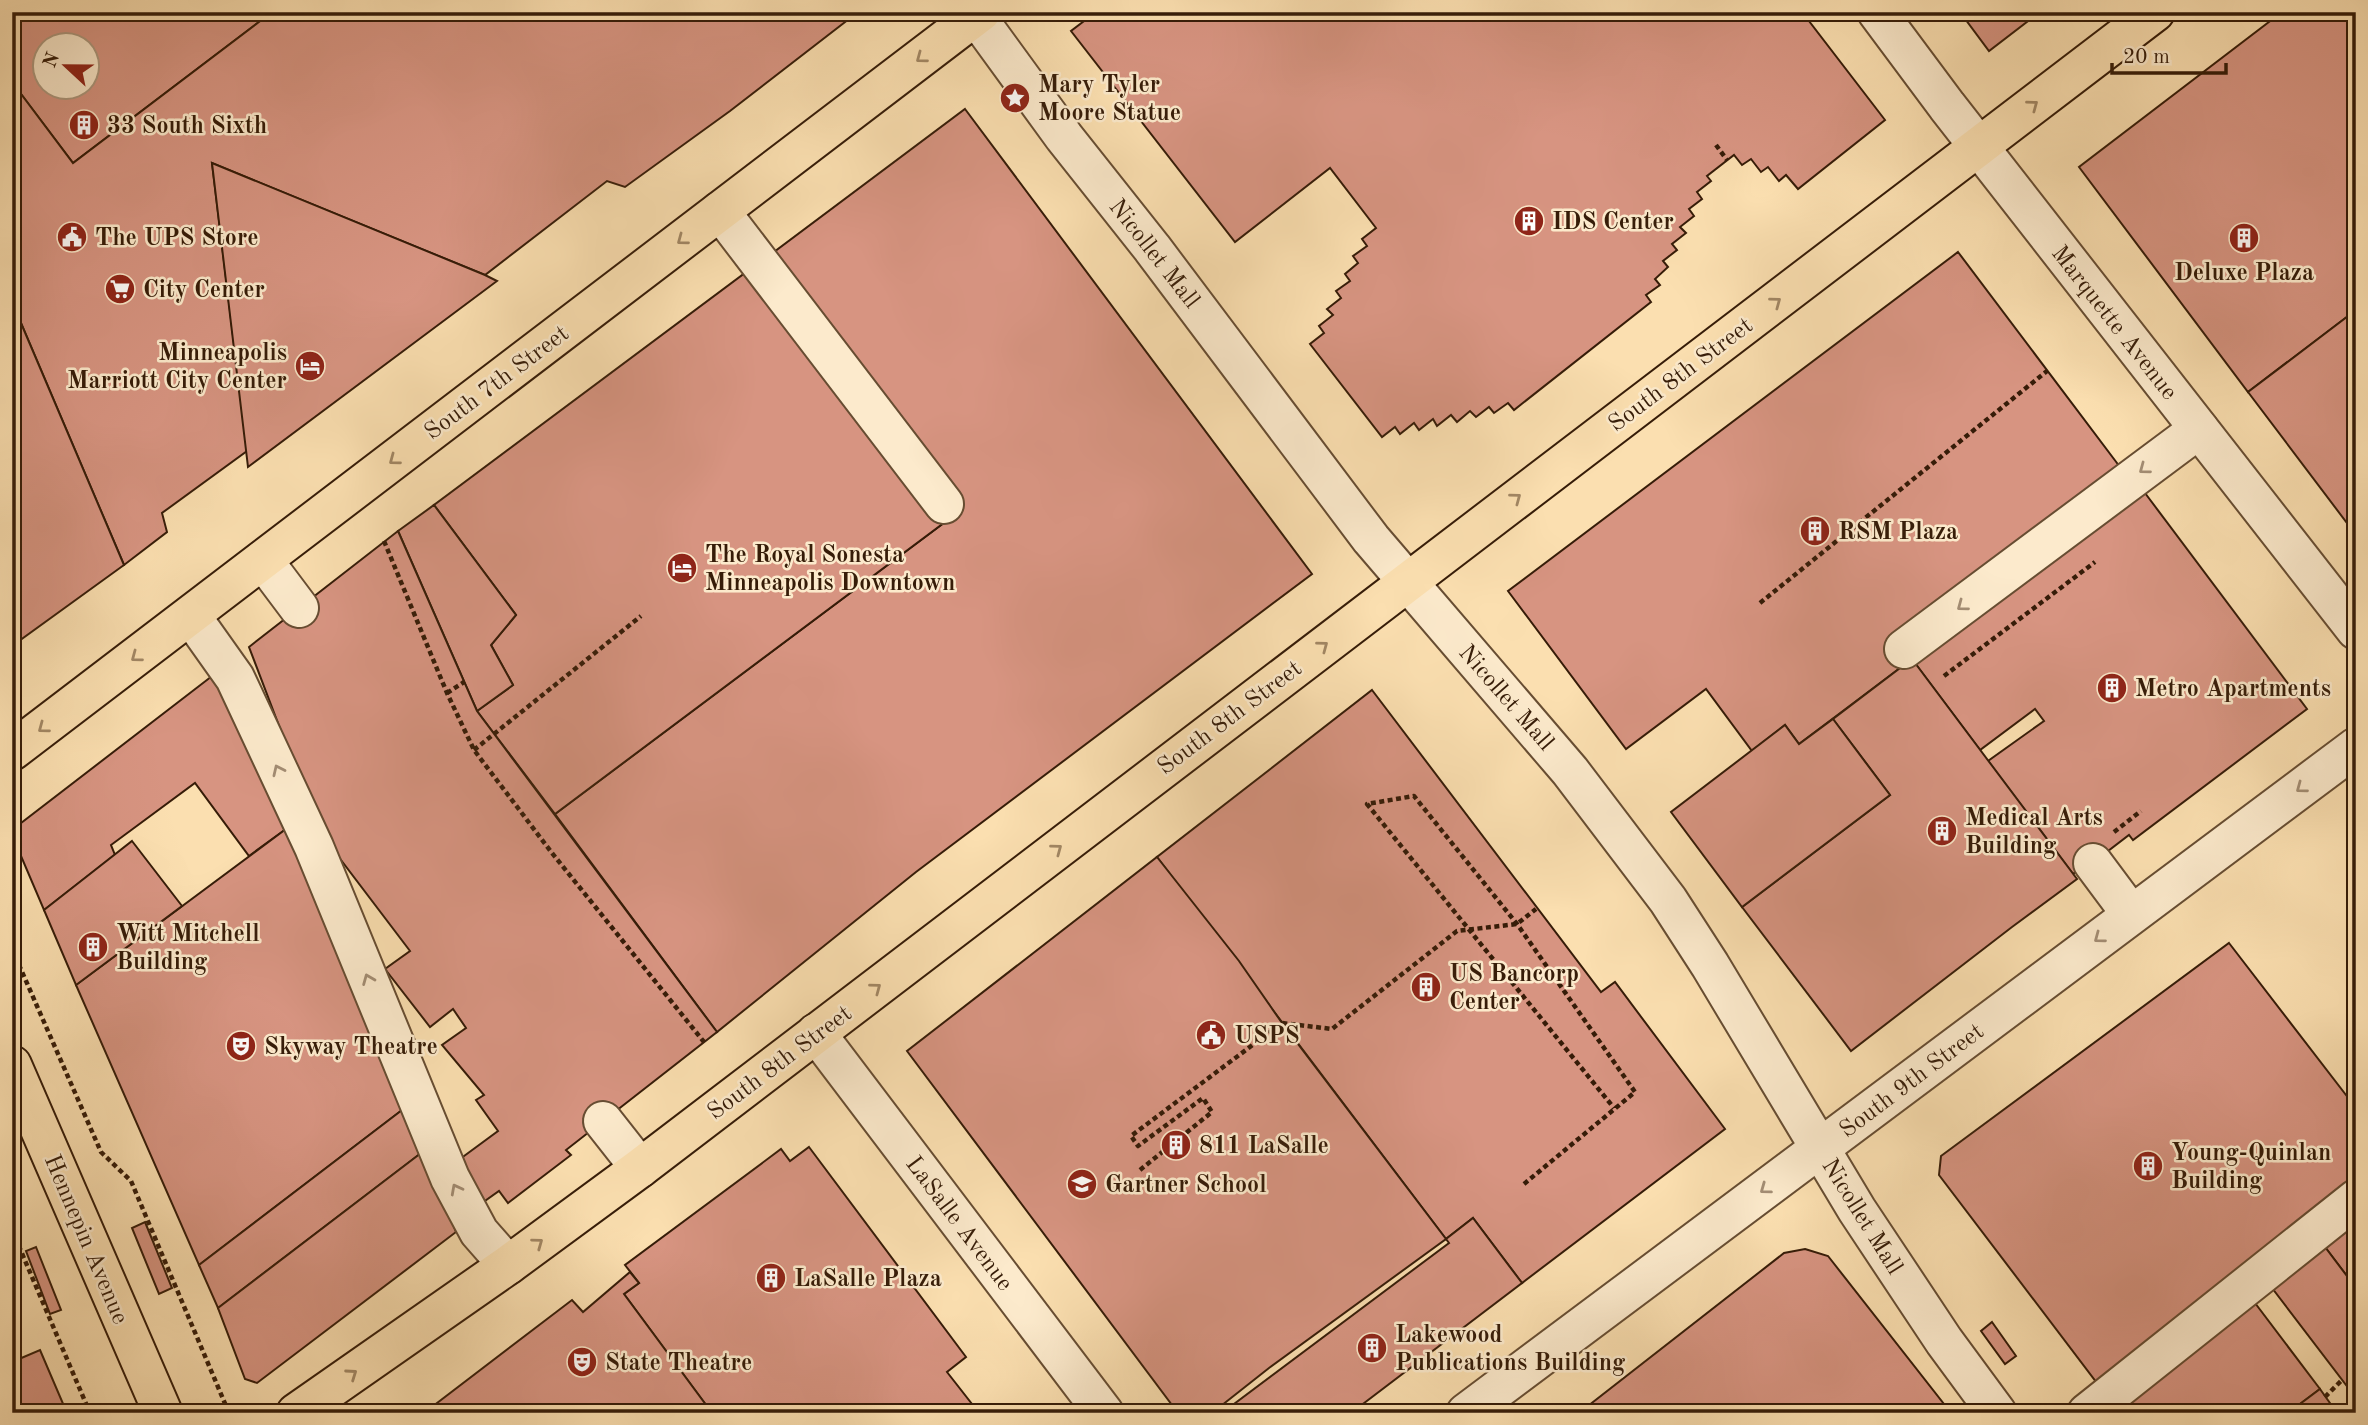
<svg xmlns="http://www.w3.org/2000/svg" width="2368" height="1425" viewBox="0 0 2368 1425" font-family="'Old Standard TT',serif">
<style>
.building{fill:#d79481;stroke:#361c08;stroke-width:2;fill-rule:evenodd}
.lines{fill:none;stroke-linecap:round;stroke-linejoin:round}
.minor-casing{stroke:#674d32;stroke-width:42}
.major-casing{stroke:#361c08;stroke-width:42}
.path{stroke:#361c08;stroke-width:4.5;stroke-dasharray:5 3.5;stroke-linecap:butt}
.minor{stroke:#fceacc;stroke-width:38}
.major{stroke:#fbdfb0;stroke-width:38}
.oneway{stroke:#a28764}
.oneway2{stroke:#a38d74}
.labels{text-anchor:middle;stroke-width:5;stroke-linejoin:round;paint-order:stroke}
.poi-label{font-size:24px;font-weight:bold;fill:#361c08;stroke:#fceacc;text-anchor:start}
.street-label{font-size:24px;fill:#361c08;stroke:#fceacc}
</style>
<rect width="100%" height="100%" fill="#fbdfb0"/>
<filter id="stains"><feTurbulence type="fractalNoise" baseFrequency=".00286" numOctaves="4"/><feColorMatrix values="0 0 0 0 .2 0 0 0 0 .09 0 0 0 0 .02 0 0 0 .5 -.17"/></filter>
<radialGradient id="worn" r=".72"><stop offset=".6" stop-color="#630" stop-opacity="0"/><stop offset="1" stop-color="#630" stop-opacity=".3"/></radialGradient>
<g class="building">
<path d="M 12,12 L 272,12 L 73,163 L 12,82 ZM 46,46 L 88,46 L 88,88 L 46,88 Z"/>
<polygon points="272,12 858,12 730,111 625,187 607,181 485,275 212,163 247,451 162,513 167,532 124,565 12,302 12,82 73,163"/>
<polygon points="1096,12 1802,12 1885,120 1798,189 1786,175 1779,181 1768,167 1761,172 1751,159 1742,165 1734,155 1707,176 1711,181 1697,192 1702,199 1689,209 1694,216 1680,227 1686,233 1672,244 1677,250 1663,261 1668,267 1655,279 1660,285 1646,295 1651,302 1514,410 1508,403 1494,413 1489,407 1476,417 1470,411 1457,422 1451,415 1437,426 1433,419 1419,430 1414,423 1400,434 1395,427 1382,437 1310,344 1324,333 1319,326 1333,315 1327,309 1341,298 1336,291 1350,281 1345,274 1358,263 1353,256 1367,246 1362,239 1376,228 1330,168 1235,242 1071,31"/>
<polygon points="1960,12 2040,12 1989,51"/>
<polygon points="2282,12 2356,12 2356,310 2248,392 2079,167"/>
<polygon points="965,109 1312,574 916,872 717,1032 555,814 961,510 770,255"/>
<polygon points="212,163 485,275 497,281 248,467"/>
<polygon points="1958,252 2123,471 1912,659 1799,744 1785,725 1752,751 1706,689 1626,749 1508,591"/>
<polygon points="753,267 945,522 555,814 477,711 513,685 491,645 516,615 434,505"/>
<polygon points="12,302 124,565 12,646"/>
<polygon points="2356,310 2356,535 2248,392"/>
<polygon points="2142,489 2307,709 2133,840 2129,835 2082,871 2079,869 2073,874 1988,761 2044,721 2035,709 1980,750 1912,659"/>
<polygon points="434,505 516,615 491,645 513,685 477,711 398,531"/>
<polygon points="398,531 477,711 717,1032 566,1150 571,1155 508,1203 499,1191 482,1203 460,1159 498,1131 476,1100 484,1095 442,1045 466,1028 453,1009 430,1027 385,969 410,951 319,831 249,647"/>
<polygon points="1912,659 2077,879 2012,927 1851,1051 1742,907 1890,795 1833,719"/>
<polygon points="216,673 286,829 249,856 195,783 111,845 115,855 44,910 12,835 12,830"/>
<polygon points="1372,690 1601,992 1615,982 1725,1129 1522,1283 1473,1218 1446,1239 1157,857"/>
<polygon points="1833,719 1890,795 1742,907 1671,812 1785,725 1799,744"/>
<polygon points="286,829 406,1107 199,1265 76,985"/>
<polygon points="132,841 182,906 76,985 44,910"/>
<polygon points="1157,857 1239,961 1282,1023 1446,1239 1269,1368 1212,1413 1178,1413 907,1051"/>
<polygon points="2229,943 2356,1108 2356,1187 2097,1383 1939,1175 1941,1156"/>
<polygon points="406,1107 425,1150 218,1308 199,1265"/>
<polygon points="809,1147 966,1357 947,1372 979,1413 712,1413 624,1294 639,1283 625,1265 781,1149 790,1161"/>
<polygon points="425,1150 456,1232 257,1383 245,1379 218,1308"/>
<polygon points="1473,1218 1522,1283 1351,1413 1222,1413 1449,1243 1446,1239"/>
<polygon points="2356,1218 2356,1288 2322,1243"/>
<polygon points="145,1222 172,1288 159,1294 132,1228"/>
<polygon points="2322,1243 2356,1288 2356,1398 2269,1284"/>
<polygon points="36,1247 61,1310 50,1314 26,1251"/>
<polygon points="1805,1249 1828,1256 1951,1413 1579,1413 1784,1253"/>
<polygon points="630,1272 639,1283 624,1294 712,1413 424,1413 572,1300 583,1312"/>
<polygon points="2252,1299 2320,1389 2288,1413 2121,1413 2114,1404"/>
<polygon points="1992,1322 2016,1356 2005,1364 1981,1331"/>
<polygon points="40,1350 67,1413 12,1413 12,1362"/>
<polygon points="2320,1389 2337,1413 2288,1413"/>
</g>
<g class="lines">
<g class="minor-casing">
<g id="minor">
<polyline points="973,12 1064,137 1152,248 1371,539 1570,771 1668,900 1710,965 1857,1210 1944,1341 1997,1413"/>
<polyline points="1877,12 1947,106 2356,630"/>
<polyline points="720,211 944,504"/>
<polyline points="263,560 299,608"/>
<polyline points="191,616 235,678 314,847 450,1178 479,1232 508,1265"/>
<polyline points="1904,649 2199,429"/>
<polyline points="2093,863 2131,914"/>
<polyline points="816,1033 1104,1413"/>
<polyline points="603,1121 640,1168"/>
<polyline points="1466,1413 2356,747"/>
<polyline points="2087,1413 2356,1199"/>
</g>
</g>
<g class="major-casing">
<g id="major">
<polyline points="12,751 981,12"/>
<polyline points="12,1065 163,1413"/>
<polyline points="296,1413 508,1265 640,1168 2155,12"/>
</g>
</g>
<g class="path">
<polyline points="1716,145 1727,160"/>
<polyline points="384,541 447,693 474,750 552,853 704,1042"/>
<polyline points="1760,603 2047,371"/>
<polyline points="1944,676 2095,562"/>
<polyline points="447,693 464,682"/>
<polyline points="474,750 641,616"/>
<polyline points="2114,832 2141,811"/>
<polyline points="12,949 101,1152 131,1181 229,1413"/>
<polyline points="1140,1170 1212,1112 1203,1098 1138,1146 1131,1136 1282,1023 1332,1029 1457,931 1517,924 1536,909"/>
<polyline points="1524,1184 1635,1092 1517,924 1414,796 1367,804 1614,1108"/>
<polyline points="12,1230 90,1413"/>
<polyline points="2325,1397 2342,1380"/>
</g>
<use href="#minor" class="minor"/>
<use href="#major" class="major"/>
</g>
<defs><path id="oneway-chevron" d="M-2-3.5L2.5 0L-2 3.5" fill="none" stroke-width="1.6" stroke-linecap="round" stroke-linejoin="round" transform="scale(1.75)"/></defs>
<g class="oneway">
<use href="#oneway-chevron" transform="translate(921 58) rotate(143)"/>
<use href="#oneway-chevron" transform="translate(2033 105) rotate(-37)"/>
<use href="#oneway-chevron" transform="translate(682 240) rotate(143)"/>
<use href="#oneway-chevron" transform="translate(1776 302) rotate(-37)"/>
<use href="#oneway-chevron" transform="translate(394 460) rotate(143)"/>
<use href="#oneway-chevron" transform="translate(1516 498) rotate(-37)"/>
<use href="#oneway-chevron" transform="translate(1323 646) rotate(-37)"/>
<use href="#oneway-chevron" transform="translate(136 657) rotate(143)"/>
<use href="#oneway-chevron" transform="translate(43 728) rotate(143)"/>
<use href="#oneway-chevron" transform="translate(1057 849) rotate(-37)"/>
<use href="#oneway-chevron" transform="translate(876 988) rotate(-37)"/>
<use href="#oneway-chevron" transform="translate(538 1243) rotate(-36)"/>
<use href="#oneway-chevron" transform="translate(352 1374) rotate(-35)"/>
</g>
<g class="oneway2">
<use href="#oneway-chevron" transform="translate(2144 469) rotate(143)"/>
<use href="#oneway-chevron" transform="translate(1962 606) rotate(143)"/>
<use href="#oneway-chevron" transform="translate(278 770) rotate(-115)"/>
<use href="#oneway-chevron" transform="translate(2301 788) rotate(143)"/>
<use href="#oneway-chevron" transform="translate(2099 938) rotate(143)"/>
<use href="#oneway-chevron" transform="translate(368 979) rotate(-112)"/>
<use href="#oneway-chevron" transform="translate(456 1189) rotate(-118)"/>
<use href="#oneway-chevron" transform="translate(1765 1189) rotate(144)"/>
</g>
<defs>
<g id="sight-disc" transform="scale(1.575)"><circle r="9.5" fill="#8f2418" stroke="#fceacc"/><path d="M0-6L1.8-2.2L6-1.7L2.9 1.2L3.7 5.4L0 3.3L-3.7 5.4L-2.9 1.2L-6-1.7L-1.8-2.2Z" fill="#fff"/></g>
<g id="building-disc" transform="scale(1.575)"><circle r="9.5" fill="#8f2418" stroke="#fceacc"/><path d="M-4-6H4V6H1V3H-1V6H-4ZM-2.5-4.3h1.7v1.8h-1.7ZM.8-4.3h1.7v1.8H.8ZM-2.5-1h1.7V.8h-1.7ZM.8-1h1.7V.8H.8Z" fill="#fff"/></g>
<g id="civic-disc" transform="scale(1.575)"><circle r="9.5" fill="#8f2418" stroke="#fceacc"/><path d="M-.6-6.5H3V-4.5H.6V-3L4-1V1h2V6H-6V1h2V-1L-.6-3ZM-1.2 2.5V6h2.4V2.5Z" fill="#fff"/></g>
<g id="supermarket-disc" transform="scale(1.575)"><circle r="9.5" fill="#8f2418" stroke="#fceacc"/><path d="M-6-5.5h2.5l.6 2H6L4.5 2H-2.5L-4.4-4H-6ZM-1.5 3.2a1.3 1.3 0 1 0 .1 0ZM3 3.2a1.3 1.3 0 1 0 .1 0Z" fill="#fff"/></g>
<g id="hotel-disc" transform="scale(1.575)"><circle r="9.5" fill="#8f2418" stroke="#fceacc"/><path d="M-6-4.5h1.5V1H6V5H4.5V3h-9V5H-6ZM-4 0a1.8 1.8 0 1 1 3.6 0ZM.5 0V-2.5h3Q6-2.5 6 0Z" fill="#fff"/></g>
<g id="theatre-disc" transform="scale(1.575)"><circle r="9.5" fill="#8f2418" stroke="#fceacc"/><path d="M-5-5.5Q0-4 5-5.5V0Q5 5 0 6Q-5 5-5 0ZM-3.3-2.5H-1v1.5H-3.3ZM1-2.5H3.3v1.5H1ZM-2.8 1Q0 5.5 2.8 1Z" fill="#fff"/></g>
<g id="school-disc" transform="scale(1.575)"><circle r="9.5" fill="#8f2418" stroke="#fceacc"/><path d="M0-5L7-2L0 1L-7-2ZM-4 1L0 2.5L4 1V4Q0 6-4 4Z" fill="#fff"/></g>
</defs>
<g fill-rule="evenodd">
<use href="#sight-disc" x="1015" y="98"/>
<use href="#building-disc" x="84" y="125"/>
<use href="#building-disc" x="1529" y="221"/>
<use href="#civic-disc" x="72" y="237"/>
<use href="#building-disc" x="2244" y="238"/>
<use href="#supermarket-disc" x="120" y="289"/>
<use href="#hotel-disc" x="310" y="366"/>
<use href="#building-disc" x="1815" y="531"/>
<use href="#hotel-disc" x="682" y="568"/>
<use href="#building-disc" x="2112" y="688"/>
<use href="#building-disc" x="1942" y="831"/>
<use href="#building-disc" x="93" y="947"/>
<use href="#building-disc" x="1426" y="987"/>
<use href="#civic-disc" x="1211" y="1035"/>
<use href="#theatre-disc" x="241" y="1046"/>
<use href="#building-disc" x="1176" y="1145"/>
<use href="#building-disc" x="2148" y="1166"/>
<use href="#school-disc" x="1082" y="1184"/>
<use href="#building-disc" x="771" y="1278"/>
<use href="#building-disc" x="1372" y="1348"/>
<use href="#theatre-disc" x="582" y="1362"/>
</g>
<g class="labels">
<g class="poi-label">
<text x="1038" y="92">Mary Tyler<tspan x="1038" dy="28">Moore Statue</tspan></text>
<text x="107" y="133">33 South Sixth</text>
<text x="1552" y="229">IDS Center</text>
<text x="95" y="245">The UPS Store</text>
<text x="2244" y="280" text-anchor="middle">Deluxe Plaza</text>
<text x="143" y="297">City Center</text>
<text x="287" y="360" text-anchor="end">Minneapolis<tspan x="287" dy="28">Marriott City Center</tspan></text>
<text x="1838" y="539">RSM Plaza</text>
<text x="705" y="562">The Royal Sonesta<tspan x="705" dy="28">Minneapolis Downtown</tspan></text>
<text x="2135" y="696">Metro Apartments</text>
<text x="1965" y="825">Medical Arts<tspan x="1965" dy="28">Building</tspan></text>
<text x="116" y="941">Witt Mitchell<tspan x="116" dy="28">Building</tspan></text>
<text x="1449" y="981">US Bancorp<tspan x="1449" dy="28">Center</tspan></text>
<text x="1234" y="1043">USPS</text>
<text x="264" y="1054">Skyway Theatre</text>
<text x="1199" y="1153">811 LaSalle</text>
<text x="2171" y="1160">Young-Quinlan<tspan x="2171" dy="28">Building</tspan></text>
<text x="1105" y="1192">Gartner School</text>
<text x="794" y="1286">LaSalle Plaza</text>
<text x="1395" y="1342">Lakewood<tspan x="1395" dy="28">Publications Building</tspan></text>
<text x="605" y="1370">State Theatre</text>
</g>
<g class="street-label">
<text transform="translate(1155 253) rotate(52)" y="8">Nicollet Mall</text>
<text transform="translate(2115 322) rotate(52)" y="8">Marquette Avenue</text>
<text transform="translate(1680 374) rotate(-37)" y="8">South 8th Street</text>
<text transform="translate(496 382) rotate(-37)" y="8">South 7th Street</text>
<text transform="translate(1507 697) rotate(49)" y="8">Nicollet Mall</text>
<text transform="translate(1229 717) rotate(-37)" y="8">South 8th Street</text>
<text transform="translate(779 1062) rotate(-37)" y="8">South 8th Street</text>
<text transform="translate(1911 1080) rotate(-37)" y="8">South 9th Street</text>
<text transform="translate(1863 1216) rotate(58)" y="8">Nicollet Mall</text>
<text transform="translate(960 1223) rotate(53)" y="8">LaSalle Avenue</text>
<text transform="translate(87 1239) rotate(67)" y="8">Hennepin Avenue</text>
</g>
</g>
<rect width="2368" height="1425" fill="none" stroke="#fbdfb0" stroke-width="42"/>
<rect x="14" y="14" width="2340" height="1397" fill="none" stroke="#361c08" stroke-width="3.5"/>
<rect x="21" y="21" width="2326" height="1383" fill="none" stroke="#361c08" stroke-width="2"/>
<g transform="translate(66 66) rotate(292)"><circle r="33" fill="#fceacc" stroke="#ad987e" stroke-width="2"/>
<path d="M0-5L12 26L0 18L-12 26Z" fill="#8f2418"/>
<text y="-10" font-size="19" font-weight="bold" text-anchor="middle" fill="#361c08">N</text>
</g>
<path d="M2112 63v10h114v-10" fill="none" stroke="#361c08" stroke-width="3.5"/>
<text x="2123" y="63" font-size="21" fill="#361c08" stroke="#fceacc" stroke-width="5" paint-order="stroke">20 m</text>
<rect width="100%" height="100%" filter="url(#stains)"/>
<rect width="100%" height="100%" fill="url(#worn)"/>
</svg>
